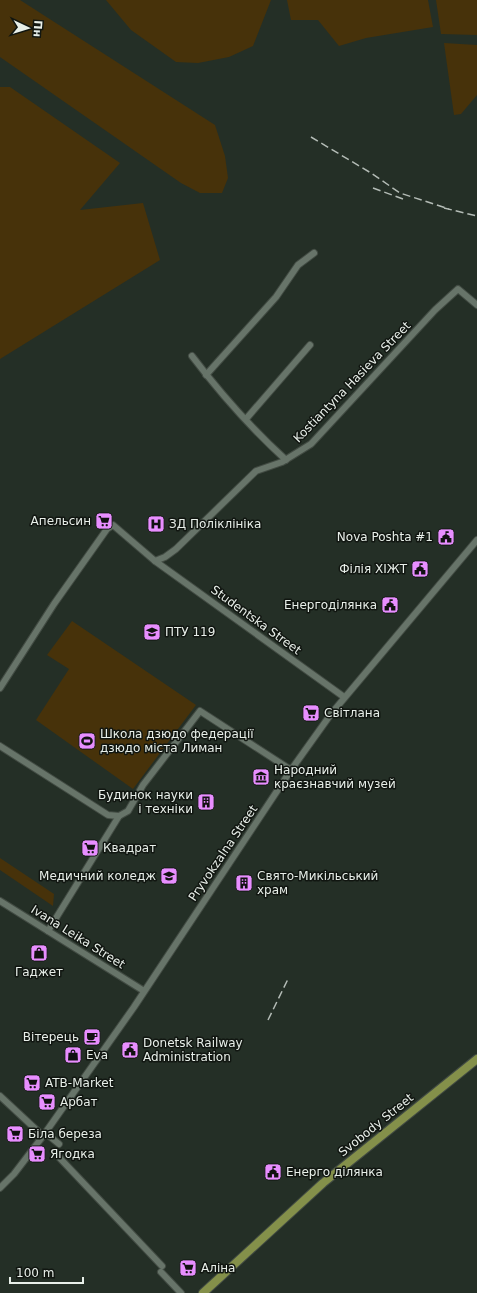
<svg xmlns="http://www.w3.org/2000/svg" width="477" height="1293" viewBox="0 0 477 1293" font-family="'DejaVu Sans',sans-serif">
<style>
.green{fill:#47320a}
.lines{fill:none;stroke-linecap:round;stroke-linejoin:round}
.minor-casing{stroke:#424b43;stroke-width:8}
.major-casing{stroke:#424b43;stroke-width:10}
.minor{stroke:#677469;stroke-width:6}
.major{stroke:#84904a;stroke-width:8}
.rail{stroke:#b4bcb6;stroke-width:1.5;stroke-dasharray:8 4;stroke-linecap:butt}
.labels{text-anchor:middle;stroke-width:3;stroke-linejoin:round;paint-order:stroke}
.street-label{font-size:12px;fill:#e8efe9;stroke:#111611}
.poi-label{font-size:12px;fill:#e8efe9;stroke:#111611;text-anchor:start}
</style>
<rect width="100%" height="100%" fill="#242f26"/>
<g class="green">
<polygon points="0,0 20,0 215,125 225,156 228,178 222,193 200,193 181,183 0,57"/>
<polygon points="106,0 271,0 253,46 229,57 198,63 176,62 131,30"/>
<polygon points="287,0 428,0 433,27 366,38 339,46 318,20 291,20"/>
<polygon points="436,0 477,0 477,35 441,34"/>
<polygon points="444,43 477,45 477,95 461,114 454,115"/>
<polygon points="0,87 10,87 120,163 80,210 143,203 160,260 0,359"/>
<polygon points="72,621 196,705 133,789 36,720 69,669 47,655"/>
<polygon points="0,858 54,894 53,906 0,870"/>
</g>
<g class="lines">
<g class="minor-casing">
<g id="minor">
<path d="M 192,356 C 220,393 252,429 286,460"/>
<polyline points="206,375 276,297 298,265 314,253"/>
<polyline points="246,419 310,345"/>
<polyline points="155,561 344,697"/>
<polyline points="0,688 54,604 107,529 113,525 155,561 165,557 176,549 256,471 282,462 311,444 435,310 458,289 477,305"/>
<polyline points="0,746 108,815 119,816"/>
<polyline points="0,901 144,991"/>
<polyline points="48,931 119,816 128,811 143,785 200,711 291,770"/>
<polyline points="0,1096 43,1136 48,1135 59,1144"/>
<polyline points="55,1153 162,1266"/>
<polyline points="0,1188 14,1174 43,1136 134,1007 291,770 331,714 477,540"/>
<polyline points="161,1272 181,1293"/>
</g>
</g>
<g class="major-casing">
<polyline id="major" points="203,1293 323,1183 477,1059"/>
</g>
<use href="#minor" class="minor"/>
<use href="#major" class="major"/>
<g class="rail">
<polyline points="311,137 371,173 400,193 449,209"/>
<polyline points="373,188 403,199"/>
<polyline points="444,208 477,216"/>
<polyline points="268,1020 289,977"/>
</g>
</g>
<defs>
<g id="supermarket-square" transform="scale(0.9)"><rect x="-9" y="-9" width="18" height="18" rx="4" fill="#e88eff" stroke="#111611"/><path d="M-6-5.5h2.5l.6 2H6L4.5 2H-2.5L-4.4-4H-6ZM-1.5 3.2a1.3 1.3 0 1 0 .1 0ZM3 3.2a1.3 1.3 0 1 0 .1 0Z" fill="#111"/></g>
<g id="hospital-square" transform="scale(0.9)"><rect x="-9" y="-9" width="18" height="18" rx="4" fill="#e88eff" stroke="#111611"/><path d="M-5-5h3v3.5h4V-5h3V5h-3V1.5h-4V5h-3Z" fill="#111"/></g>
<g id="civic-square" transform="scale(0.9)"><rect x="-9" y="-9" width="18" height="18" rx="4" fill="#e88eff" stroke="#111611"/><path d="M-.6-6.5H3V-4.5H.6V-3L4-1V1h2V6H-6V1h2V-1L-.6-3ZM-1.2 2.5V6h2.4V2.5Z" fill="#111"/></g>
<g id="school-square" transform="scale(0.9)"><rect x="-9" y="-9" width="18" height="18" rx="4" fill="#e88eff" stroke="#111611"/><path d="M0-5L7-2L0 1L-7-2ZM-4 1L0 2.5L4 1V4Q0 6-4 4Z" fill="#111"/></g>
<g id="stadium-square" transform="scale(0.9)"><rect x="-9" y="-9" width="18" height="18" rx="4" fill="#e88eff" stroke="#111611"/><path d="M0-5a6.5 5 0 1 0 0 10a6.5 5 0 1 0 0-10ZM-3.5-1.8h7v3.6h-7Z" fill="#111"/></g>
<g id="museum-square" transform="scale(0.9)"><rect x="-9" y="-9" width="18" height="18" rx="4" fill="#e88eff" stroke="#111611"/><path d="M0-6L6-3V-2H-6V-3ZM-5-1h2V3h-2ZM-1-1h2V3h-2ZM3-1h2V3H3ZM-6 4H6V6H-6Z" fill="#111"/></g>
<g id="building-square" transform="scale(0.9)"><rect x="-9" y="-9" width="18" height="18" rx="4" fill="#e88eff" stroke="#111611"/><path d="M-4-6H4V6H1V3H-1V6H-4ZM-2.5-4.3h1.7v1.8h-1.7ZM.8-4.3h1.7v1.8H.8ZM-2.5-1h1.7V.8h-1.7ZM.8-1h1.7V.8H.8Z" fill="#111"/></g>
<g id="shop-square" transform="scale(0.9)"><rect x="-9" y="-9" width="18" height="18" rx="4" fill="#e88eff" stroke="#111611"/><path d="M-5-2.5h2.3a2.7 3.5 0 0 1 5.4 0H5L5.5 6h-11ZM-1.5-2.5h3a1.5 2.3 0 0 0-3 0Z" fill="#111"/></g>
<g id="cafe-square" transform="scale(0.9)"><rect x="-9" y="-9" width="18" height="18" rx="4" fill="#e88eff" stroke="#111611"/><path d="M-5.5-4.5H6V0H3Q3 3.5 0 3.5H-2.5Q-5.5 3.5-5.5 0ZM3-3.2v2h1.7v-2ZM-6 4.5H4V6H-6Z" fill="#111"/></g>
</defs>
<g fill-rule="evenodd">
<use href="#supermarket-square" x="104" y="521"/>
<use href="#hospital-square" x="156" y="524"/>
<use href="#civic-square" x="446" y="537"/>
<use href="#civic-square" x="420" y="569"/>
<use href="#civic-square" x="390" y="605"/>
<use href="#school-square" x="152" y="632"/>
<use href="#supermarket-square" x="311" y="713"/>
<use href="#stadium-square" x="87" y="741"/>
<use href="#museum-square" x="261" y="777"/>
<use href="#building-square" x="206" y="802"/>
<use href="#supermarket-square" x="90" y="848"/>
<use href="#school-square" x="169" y="876"/>
<use href="#building-square" x="244" y="883"/>
<use href="#shop-square" x="39" y="953"/>
<use href="#cafe-square" x="92" y="1037"/>
<use href="#civic-square" x="130" y="1050"/>
<use href="#shop-square" x="73" y="1055"/>
<use href="#supermarket-square" x="32" y="1083"/>
<use href="#supermarket-square" x="47" y="1102"/>
<use href="#supermarket-square" x="15" y="1134"/>
<use href="#supermarket-square" x="37" y="1154"/>
<use href="#civic-square" x="273" y="1172"/>
<use href="#supermarket-square" x="188" y="1268"/>
</g>
<g class="labels">
<g class="street-label">
<text transform="translate(352 382) rotate(-46)" y="4">Kostiantyna Hasieva Street</text>
<text transform="translate(256 620) rotate(36)" y="4">Studentska Street</text>
<text transform="translate(223 853) rotate(-56)" y="4">Pryvokzalna Street</text>
<text transform="translate(78 937) rotate(32)" y="4">Ivana Leika Street</text>
<text transform="translate(376 1125) rotate(-39)" y="4">Svobody Street</text>
</g>
<g class="poi-label">
<text x="91" y="525" text-anchor="end">Апельсин</text>
<text x="169" y="528">ЗД Поліклініка</text>
<text x="433" y="541" text-anchor="end">Nova Poshta #1</text>
<text x="407" y="573" text-anchor="end">Філія ХІЖТ</text>
<text x="377" y="609" text-anchor="end">Енергоділянка</text>
<text x="165" y="636">ПТУ 119</text>
<text x="324" y="717">Світлана</text>
<text x="100" y="738">Школа дзюдо федерації<tspan x="100" dy="14">дзюдо міста Лиман</tspan></text>
<text x="274" y="774">Народний<tspan x="274" dy="14">краєзнавчий музей</tspan></text>
<text x="193" y="799" text-anchor="end">Будинок науки<tspan x="193" dy="14">і техніки</tspan></text>
<text x="103" y="852">Квадрат</text>
<text x="156" y="880" text-anchor="end">Медичний коледж</text>
<text x="257" y="880">Свято-Микільський<tspan x="257" dy="14">храм</tspan></text>
<text x="39" y="976" text-anchor="middle">Гаджет</text>
<text x="79" y="1041" text-anchor="end">Вітерець</text>
<text x="143" y="1047">Donetsk Railway<tspan x="143" dy="14">Administration</tspan></text>
<text x="86" y="1059">Eva</text>
<text x="45" y="1087">ATB-Market</text>
<text x="60" y="1106">Арбат</text>
<text x="28" y="1138">Біла береза</text>
<text x="50" y="1158">Ягодка</text>
<text x="286" y="1176">Енерго ділянка</text>
<text x="201" y="1272">Аліна</text>
</g>
</g>
<g transform="translate(28 28) rotate(94)" stroke="#111611" stroke-width="3" paint-order="stroke">
<path d="M0-3L7 15L0 10L-7 15Z" fill="#e8efe9"/>
<text y="-6" font-size="11" font-weight="bold" text-anchor="middle" fill="#e8efe9">Пн</text>
</g>
<path d="M10 1277v6h73v-6" fill="none" stroke="#e8efe9" stroke-width="2"/>
<text x="16" y="1277" font-size="12" fill="#e8efe9" stroke="#111611" stroke-width="3" paint-order="stroke">100 m</text>
</svg>
